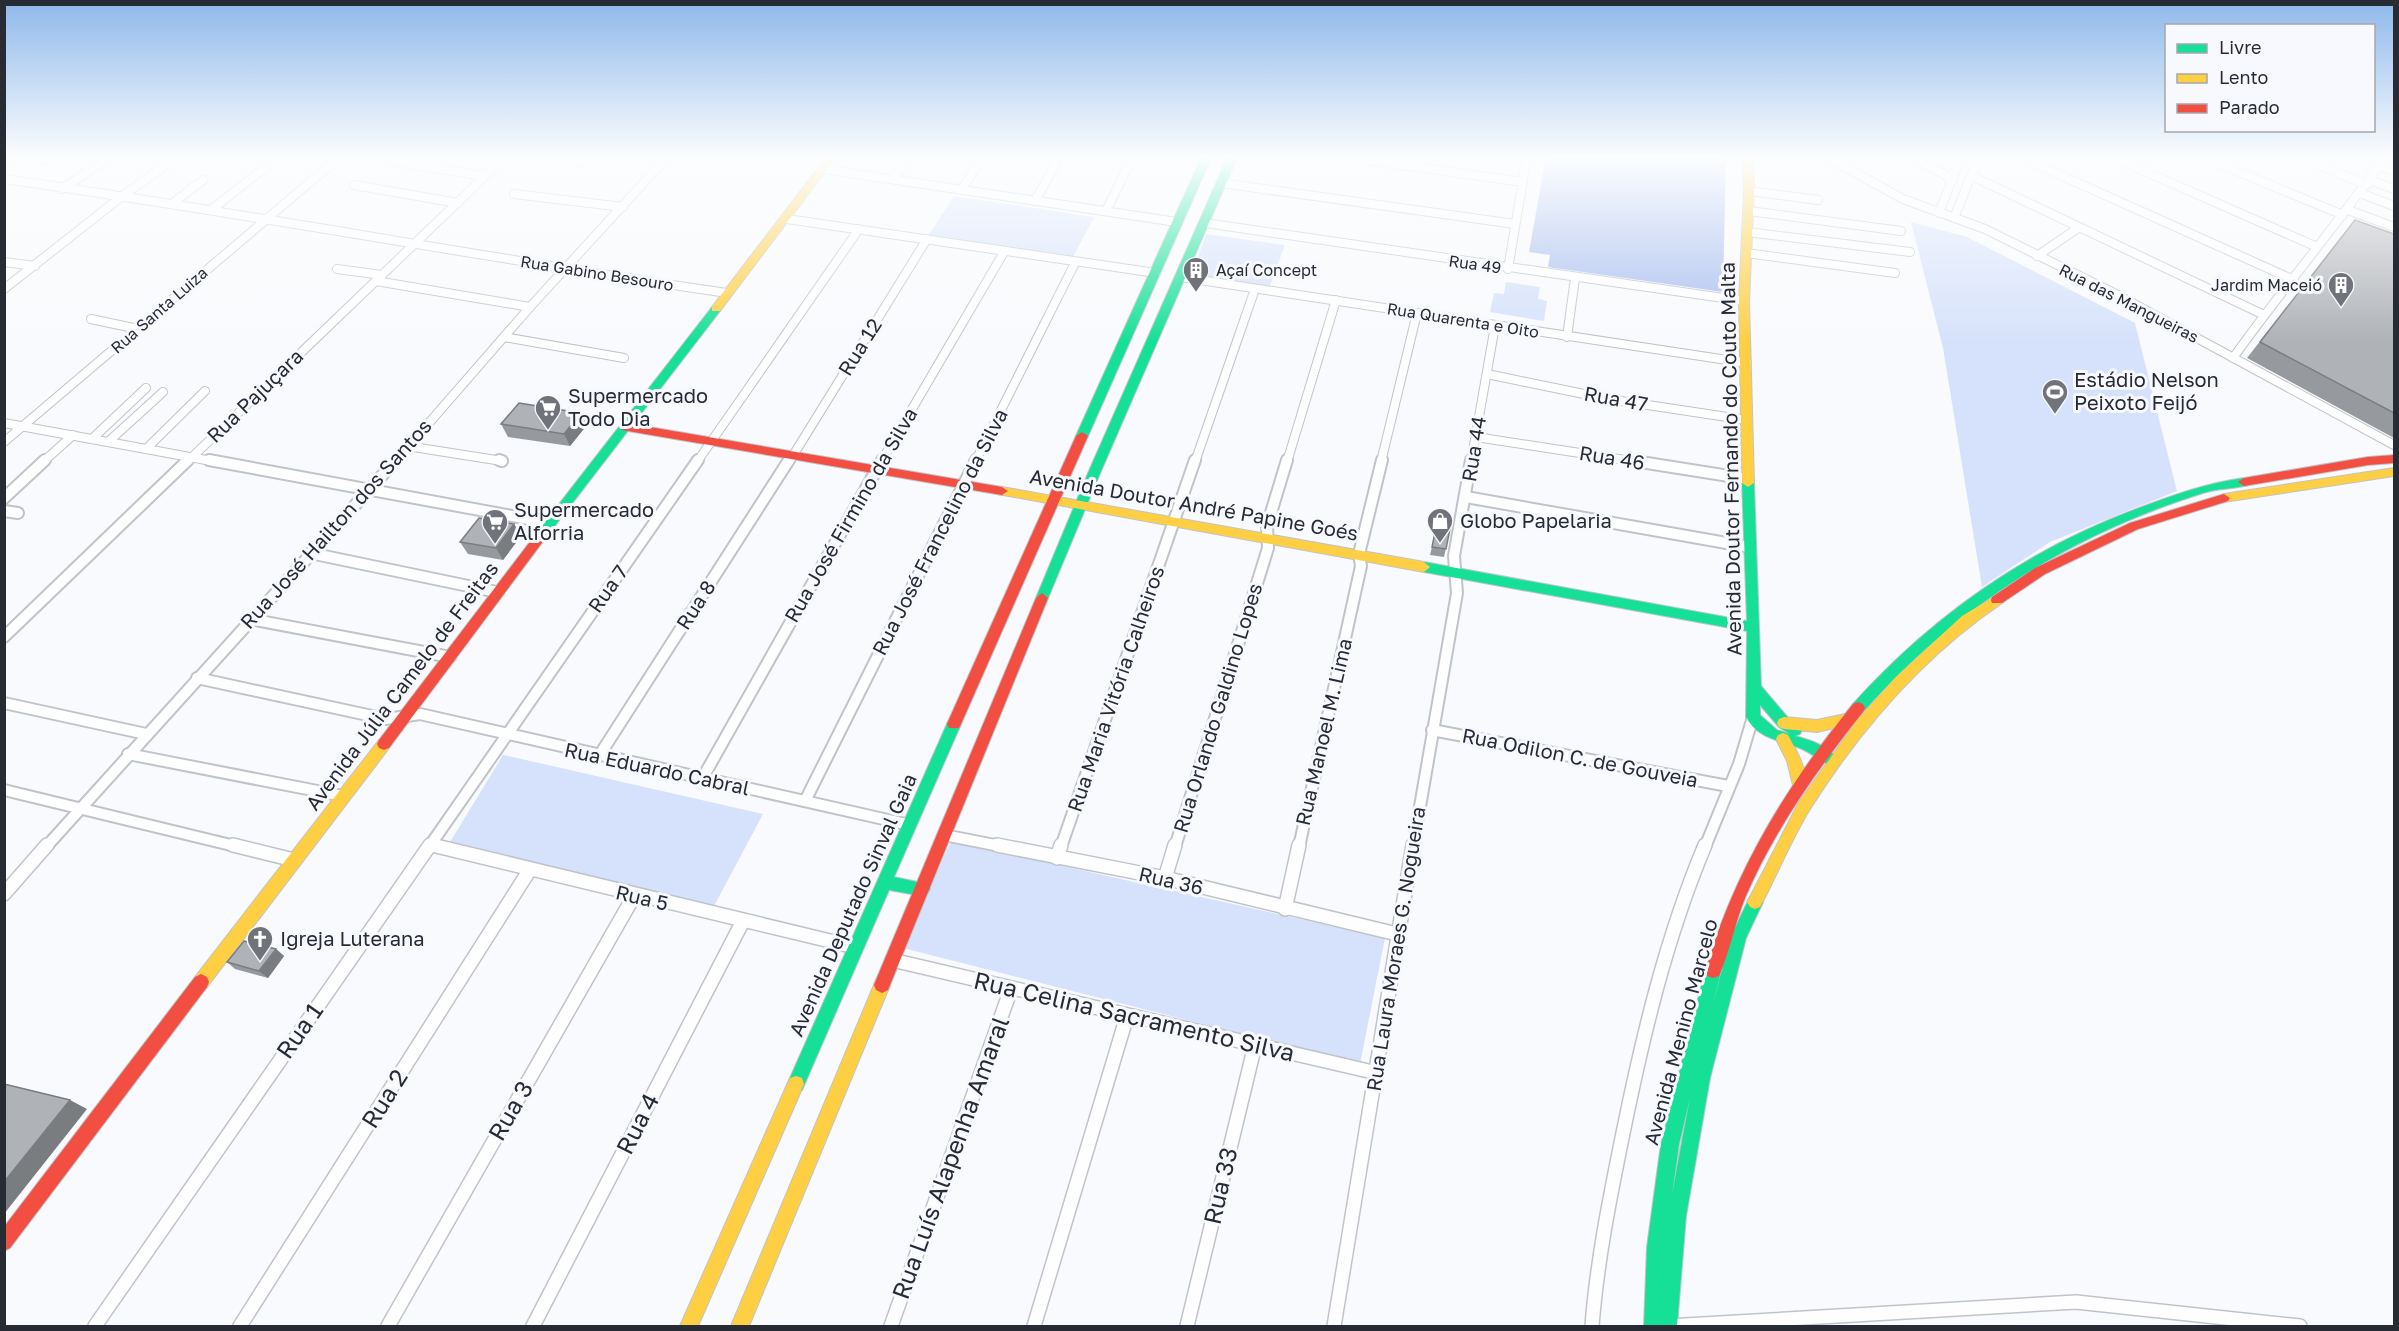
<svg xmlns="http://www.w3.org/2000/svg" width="2399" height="1331" viewBox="0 0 2399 1331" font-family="'Golos Text',sans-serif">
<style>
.green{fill:#d6e2fb}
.water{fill:#a8bdee}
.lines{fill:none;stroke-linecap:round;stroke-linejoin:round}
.street-far2-casing{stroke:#c0c4c9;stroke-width:10}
.street-far1-casing{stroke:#c0c4c9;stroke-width:14}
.street-casing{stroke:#c0c4c9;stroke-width:16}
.fast-casing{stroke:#c0c4c9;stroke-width:2}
.slow-casing{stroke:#c0c4c9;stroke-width:2}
.jam-casing{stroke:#c0c4c9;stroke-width:2}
.street-far2{stroke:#fefeff;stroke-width:8}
.street-far1{stroke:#fefeff;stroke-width:10}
.street{stroke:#fefeff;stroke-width:13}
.fast{fill:#16e098;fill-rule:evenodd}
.slow{fill:#ffcf43;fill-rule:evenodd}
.jam{fill:#f24e42;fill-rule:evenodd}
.wall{fill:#96999d}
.shaded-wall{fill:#7a7d80}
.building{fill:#afb2b7;stroke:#7a7d80;stroke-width:1.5}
.labels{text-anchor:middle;stroke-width:6;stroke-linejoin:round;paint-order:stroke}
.far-street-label{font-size:16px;fill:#272b34;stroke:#f7f9fe}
.far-poi-label{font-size:16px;fill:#272b34;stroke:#f7f9fe;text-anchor:start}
.street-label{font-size:20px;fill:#272b34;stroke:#f7f9fe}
.poi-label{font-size:20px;fill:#272b34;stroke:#f7f9fe;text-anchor:start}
.near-street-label{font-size:24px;fill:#272b34;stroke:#f7f9fe}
</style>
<rect width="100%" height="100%" fill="#f8fafd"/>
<g class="green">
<polygon points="954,196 1094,217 1071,261 926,239"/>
<polygon points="1911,222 1967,237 2135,323 2177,491 2050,542 1982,587 1943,348"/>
<polygon points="1206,234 1285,245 1269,288 1192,274"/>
<polygon points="1506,282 1540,287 1538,299 1547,301 1544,321 1490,312 1494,293 1504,294"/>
<polygon points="503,755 504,755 763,814 714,906 450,842"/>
<polygon points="951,841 1385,938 1360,1064 903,948"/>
</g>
<polygon class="water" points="1546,156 1726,156 1723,292 1548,267 1550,255 1529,252"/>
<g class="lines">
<g class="street-far2-casing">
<g id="street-far2">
<polyline points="22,156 49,160"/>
<polyline points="1337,156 1523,182"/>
<polyline points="1825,156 1903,199 1985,229 2114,293 2394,445"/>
<polyline points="1910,156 1953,179"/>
<polyline points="2018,156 2294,280"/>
<polyline points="2110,156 2317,247"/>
<polyline points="2200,156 2343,215"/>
<polyline points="2297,156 2367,185"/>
<polyline points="383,160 485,176"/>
<polyline points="4,163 15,156"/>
<polyline points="578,163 585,156"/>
<polyline points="2379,166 2394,171"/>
<polyline points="823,169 1177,222"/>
<polyline points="1972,176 2264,315"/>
<path d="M 4,179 C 246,213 485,258 727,293"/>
<polyline points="893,179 909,156"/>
<polyline points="2370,180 2394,189"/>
<polyline points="1221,183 1515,224"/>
<polyline points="354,185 458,203"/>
<polyline points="62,189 111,156"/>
<polyline points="962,189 983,156"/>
<polyline points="1749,191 1818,200"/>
<polyline points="2360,193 2394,206"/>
<polyline points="514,194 623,207"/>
<polyline points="1035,201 1060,156"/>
<polyline points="173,203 203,180"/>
<polyline points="211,210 267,166"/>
<polyline points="2348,210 2394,227"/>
<polyline points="1106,211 1133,156"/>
<polyline points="1749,211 1901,231"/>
<polyline points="1939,213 1961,156"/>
<polyline points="1954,218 1979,156"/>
<polyline points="787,219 1156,273"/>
<polyline points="1205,223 1744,301"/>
<polyline points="1747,232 1910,252"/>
<polyline points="1746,253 1895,273"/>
<polyline points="2037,256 2078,228"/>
<polyline points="4,262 35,266"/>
<polyline points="337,269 382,275"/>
<polyline points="1508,269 1527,156"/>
<polyline points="1180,277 1747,363"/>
<polyline points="376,281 530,307"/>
<polyline points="4,289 121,197 179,156"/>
<polyline points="91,319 138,329"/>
<polyline points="504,337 624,358"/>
<polyline points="1567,337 1575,278"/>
<path d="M 2233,358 C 2282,289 2337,226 2385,156"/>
<polyline points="1487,374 1608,399 1747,420"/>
<polyline points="4,423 217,462"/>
<polyline points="1476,437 1638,462"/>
<polyline points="92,439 146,388"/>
<polyline points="4,442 341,156"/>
<polyline points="108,442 163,392"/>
<polyline points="407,446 502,461"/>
<polyline points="146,449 205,391"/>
<polyline points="43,462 73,435"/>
<polyline points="187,462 506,156"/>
<polyline points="395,462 530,307 668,156"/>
<polyline points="697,462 859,229"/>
<polyline points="789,462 927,239"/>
<polyline points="881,462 1004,252"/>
<polyline points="975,462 1075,263"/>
<polyline points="1195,462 1255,289"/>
<polyline points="1287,462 1336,300"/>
<polyline points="1381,462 1417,313"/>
<polyline points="1471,462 1495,326"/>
</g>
</g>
<g class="street-far1-casing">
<g id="street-far1">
<polyline points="209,460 550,523"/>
<polyline points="499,460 502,461"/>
<polyline points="1628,460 1748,479"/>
<polyline points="1466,497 1749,547"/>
<polyline points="4,498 45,460"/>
<polyline points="4,511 18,513"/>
<polyline points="310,553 497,592"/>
<polyline points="250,619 450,657"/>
<polyline points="4,637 188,460"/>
<polyline points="197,678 386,719 420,714 910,825"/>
<polyline points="4,703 146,734"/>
<polyline points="1432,730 1728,786"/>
<polyline points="128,754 343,796"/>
<polyline points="599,756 789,460"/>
<polyline points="702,779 882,460"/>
<polyline points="4,790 239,847"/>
<polyline points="805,801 976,460"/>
<polyline points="944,835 1005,847"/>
<polyline points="431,845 439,847"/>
<polyline points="46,847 396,460"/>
<polyline points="429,847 698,460"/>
<polyline points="1061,847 1195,460"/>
<polyline points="1175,847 1268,548 1267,526 1287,460"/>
<polyline points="1299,847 1361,566 1359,554 1382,460"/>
<polyline points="1413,847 1457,593 1454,556 1471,460"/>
<polyline points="1705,847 1739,764 1753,717"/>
</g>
</g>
<g class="street-casing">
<g id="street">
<polyline points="233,845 294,860"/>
<polyline points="432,845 855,947"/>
<polyline points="997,845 1165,878 1397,934"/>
<polyline points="1057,858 1061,845"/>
<polyline points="1165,878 1175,845"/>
<polyline points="4,894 47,845"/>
<polyline points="1285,909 1299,845"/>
<polyline points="892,960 1377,1073"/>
<polyline points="95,1326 430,845"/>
<polyline points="240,1326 529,871"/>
<polyline points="388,1326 634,896"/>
<polyline points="533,1326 743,921"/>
<polyline points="891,1326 1011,989"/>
<polyline points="1034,1326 1127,1016"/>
<polyline points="1187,1326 1255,1045"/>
<polyline points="1334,1326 1413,845"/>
<path d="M 1592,1326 C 1597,1261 1610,1197 1623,1133 C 1643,1035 1666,938 1705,845"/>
<polyline points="1668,1326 2076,1302 2300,1326"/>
</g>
</g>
<g class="fast-casing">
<g id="fast">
<polygon points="1202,156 1212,156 1088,436 1082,440 1078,439 1076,436"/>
<polygon points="1228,156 1238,156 1101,471 1048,598 1042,603 1037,601 1036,598 1089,471"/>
<polygon points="716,306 721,309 720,311 547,536 539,536 537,533 539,530 712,307"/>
<path d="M 2244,478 L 2250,482 L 2248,485 C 2234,489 2218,488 2203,493 C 2069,535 1956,607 1863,712 L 1853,712 L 1851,708 L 1853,704 C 1932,616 2028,549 2139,508 C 2174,495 2207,483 2244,478 Z"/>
<path d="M 1748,479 L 1754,483 L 1761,686 L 1789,719 L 1800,726 L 1802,730 L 1800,734 L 1795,736 C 1810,740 1829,746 1837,759 L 1835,763 L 1830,765 C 1821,762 1814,755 1806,751 C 1784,740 1759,741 1746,717 L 1747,631 L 1424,572 L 1418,567 L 1424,562 L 1747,621 L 1742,483 ZM 1760,705 L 1779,727 L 1790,734 L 1777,730 L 1760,715 Z"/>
<polygon points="954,718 959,720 961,724 894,877 927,884 930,889 927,894 922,896 889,890 802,1090 796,1092 790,1090 788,1084 790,1078 947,724 949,720"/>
<path d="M 1755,895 L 1760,897 L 1763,902 L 1746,938 L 1710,1078 L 1686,1216 L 1677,1326 L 1644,1326 L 1647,1247 L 1661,1144 L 1705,971 L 1707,966 L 1713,964 L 1719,966 L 1721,971 L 1713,1005 L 1730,938 L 1750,897 ZM 1690,1098 L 1672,1195 L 1679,1144 Z"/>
</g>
</g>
<g class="slow-casing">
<g id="slow">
<polygon points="827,156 837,156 720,311 712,311 712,307"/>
<polygon points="1743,156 1753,156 1754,191 1749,301 1754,483 1748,487 1742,483 1739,301 1744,191"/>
<polygon points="2394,468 2394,476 2224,502 2218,498 2224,494"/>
<polygon points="1002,487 1424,562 1430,567 1424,572 998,494 996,491"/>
<path d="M 1997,595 L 2002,597 L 2003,600 L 2002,603 C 1924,656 1860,730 1810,809 C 1791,840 1777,875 1760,907 L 1755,909 L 1750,907 L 1747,902 L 1750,897 L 1799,802 L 1859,718 L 1896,677 L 1962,616 Z"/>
<polygon points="1850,713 1855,715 1857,719 1855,723 1817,732 1784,729 1779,727 1777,723 1779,719 1784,717 1817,720"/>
<path d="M 1783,733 L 1788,735 C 1795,748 1811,775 1804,789 L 1799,791 L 1794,789 L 1787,761 L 1776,739 L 1778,735 Z"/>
<polygon points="384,738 389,740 391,744 389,748 207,987 201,990 195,987 193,982 195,977 379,740"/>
<polygon points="882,977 888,980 890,985 749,1326 731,1326 874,985 876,980"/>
<polygon points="796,1076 802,1078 804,1084 698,1326 680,1326 790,1078"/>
</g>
</g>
<g class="jam-casing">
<g id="jam">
<polygon points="626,423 1002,487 1008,491 1002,495 622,430 620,427 622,424"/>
<polygon points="1082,432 1088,436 961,724 959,728 949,728 947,724 1076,436"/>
<polygon points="2394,455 2394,463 2368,465 2244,486 2238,482 2244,478 2368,457"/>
<polygon points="2224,494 2230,498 2228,501 2138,529 2045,574 2002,603 1992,603 1991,600 1992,597 2035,568 2130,523"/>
<polygon points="543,528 549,533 547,536 389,748 384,750 379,748 377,744 379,740 539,530"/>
<polygon points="1042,593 1048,598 890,985 888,990 882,993 876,990 874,985 1036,598"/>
<path d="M 1858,702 L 1863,704 L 1865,708 L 1863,712 C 1817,770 1774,830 1745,898 C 1735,923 1730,951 1719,976 L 1713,978 L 1707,976 L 1705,971 C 1736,868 1786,787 1853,704 Z"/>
<polygon points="201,974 207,977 209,982 207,987 10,1248 4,1251 4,1227 195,977"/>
</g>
</g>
<use href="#street-far2" class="street-far2"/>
<use href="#street-far1" class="street-far1"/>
<use href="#street" class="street"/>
<use href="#fast" class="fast"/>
<use href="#slow" class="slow"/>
<use href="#jam" class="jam"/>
</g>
<g class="wall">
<polygon points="2355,220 2394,234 2394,438 2247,358"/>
<polygon points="501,424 587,425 570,446 508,437"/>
<polygon points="514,524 521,536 503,560 468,554 460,542"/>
<polygon points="1451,524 1444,557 1430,555 1432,547"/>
<polygon points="276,949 284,956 268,978 235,969 227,962"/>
</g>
<g class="shaded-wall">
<polygon points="581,413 587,425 570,446 564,434"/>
<polygon points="514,524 521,536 503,560 496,548"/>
<polygon points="276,949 284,956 268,978 259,971"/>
<polygon points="70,1100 87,1109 4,1214 4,1182"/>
</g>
<g class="building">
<polygon points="2355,220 2394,234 2394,413 2260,342"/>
<polygon points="519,403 581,413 564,434 501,424"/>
<polygon points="479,518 514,524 496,548 460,542"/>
<polygon points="1437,522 1451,524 1446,549 1432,547"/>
<polygon points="244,941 276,949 259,971 227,962"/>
<polygon points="4,1084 70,1100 4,1182"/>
</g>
<linearGradient id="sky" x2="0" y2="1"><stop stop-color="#8eb8ea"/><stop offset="0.46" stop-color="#fcfdfe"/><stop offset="1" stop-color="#fcfdfe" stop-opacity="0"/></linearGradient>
<rect width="2399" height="342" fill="url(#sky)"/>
<defs>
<g id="building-pin" transform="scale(1.35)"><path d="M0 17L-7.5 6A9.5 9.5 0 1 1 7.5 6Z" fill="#70737a" stroke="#f7f9fe"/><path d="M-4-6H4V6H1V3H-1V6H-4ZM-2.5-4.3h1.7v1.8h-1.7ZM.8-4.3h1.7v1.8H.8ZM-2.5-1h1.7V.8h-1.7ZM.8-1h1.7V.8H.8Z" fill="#fff"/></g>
<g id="stadium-pin" transform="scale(1.35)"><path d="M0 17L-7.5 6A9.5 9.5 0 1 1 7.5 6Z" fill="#70737a" stroke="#f7f9fe"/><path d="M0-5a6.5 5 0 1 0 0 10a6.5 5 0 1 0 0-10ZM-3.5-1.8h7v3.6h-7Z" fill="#fff"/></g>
<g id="supermarket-pin" transform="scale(1.35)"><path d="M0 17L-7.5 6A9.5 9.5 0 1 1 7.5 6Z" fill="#70737a" stroke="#f7f9fe"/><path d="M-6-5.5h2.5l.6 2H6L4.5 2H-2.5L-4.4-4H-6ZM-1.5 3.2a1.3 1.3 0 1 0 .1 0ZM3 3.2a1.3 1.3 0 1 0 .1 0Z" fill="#fff"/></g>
<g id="shop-pin" transform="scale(1.35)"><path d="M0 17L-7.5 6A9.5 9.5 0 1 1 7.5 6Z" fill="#70737a" stroke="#f7f9fe"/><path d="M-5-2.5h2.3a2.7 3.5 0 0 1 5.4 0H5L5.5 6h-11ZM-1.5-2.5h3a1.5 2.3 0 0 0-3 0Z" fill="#fff"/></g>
<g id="church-pin" transform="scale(1.35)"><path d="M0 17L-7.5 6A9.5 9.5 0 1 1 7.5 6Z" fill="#70737a" stroke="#f7f9fe"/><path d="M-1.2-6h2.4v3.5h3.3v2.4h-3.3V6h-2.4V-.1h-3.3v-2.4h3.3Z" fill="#fff"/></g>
</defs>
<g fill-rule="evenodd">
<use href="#building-pin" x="1196" y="270"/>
<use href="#building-pin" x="2341" y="285"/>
<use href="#stadium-pin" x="2055" y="392"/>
<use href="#supermarket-pin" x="548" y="408"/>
<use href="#shop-pin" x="1440" y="521"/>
<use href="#supermarket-pin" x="495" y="522"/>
<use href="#church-pin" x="260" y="939"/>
</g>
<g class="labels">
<g class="far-street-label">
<text transform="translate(1475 264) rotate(8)" y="6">Rua 49</text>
<text transform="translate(597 273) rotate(9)" y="6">Rua Gabino Besouro</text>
<text transform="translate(2129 303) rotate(27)" y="6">Rua das Mangueiras</text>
<text transform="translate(159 310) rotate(-41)" y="6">Rua Santa Luiza</text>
<text transform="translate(1463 320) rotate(9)" y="6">Rua Quarenta e Oito</text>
</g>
<g class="far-poi-label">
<text x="1216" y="276">Açaí Concept</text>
<text x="2322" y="291" text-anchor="end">Jardim Maceió</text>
</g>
<g class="street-label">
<text transform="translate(860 347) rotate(-58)" y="7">Rua 12</text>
<text transform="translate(255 396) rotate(-44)" y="7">Rua Pajuçara</text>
<text transform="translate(1616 399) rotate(10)" y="7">Rua 47</text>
<text transform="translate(1474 449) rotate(-81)" y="7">Rua 44</text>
<text transform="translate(1612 458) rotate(9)" y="7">Rua 46</text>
<text transform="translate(1731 459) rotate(-91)" y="7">Avenida Doutor Fernando do Couto Malta</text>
<text transform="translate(1194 505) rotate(10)" y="7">Avenida Doutor André Papine Goés</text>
<text transform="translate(851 515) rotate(-60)" y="7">Rua José Firmino da Silva</text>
<text transform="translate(336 524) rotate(-48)" y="7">Rua José Hailton dos Santos</text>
<text transform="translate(940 532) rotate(-63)" y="7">Rua José Francelino da Silva</text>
<text transform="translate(608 589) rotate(-55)" y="7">Rua 7</text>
<text transform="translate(696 605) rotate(-57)" y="7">Rua 8</text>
<text transform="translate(402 686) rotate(-53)" y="7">Avenida Júlia Camelo de Freitas</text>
<text transform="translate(1116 689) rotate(-71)" y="7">Rua Maria Vitória Calheiros</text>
<text transform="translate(1218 708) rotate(-73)" y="7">Rua Orlando Galdino Lopes</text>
<text transform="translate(1324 732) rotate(-77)" y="7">Rua Manoel M. Lima</text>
<text transform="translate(1580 758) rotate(11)" y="7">Rua Odilon C. de Gouveia</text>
<text transform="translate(657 769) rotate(12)" y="7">Rua Eduardo Cabral</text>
<text transform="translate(1171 881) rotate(13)" y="7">Rua 36</text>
<text transform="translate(642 898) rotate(13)" y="7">Rua 5</text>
<text transform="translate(853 905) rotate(-66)" y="7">Avenida Deputado Sinval Gaia</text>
<text transform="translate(1396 949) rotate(-81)" y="7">Rua Laura Moraes G. Nogueira</text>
<text transform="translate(1681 1032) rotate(-75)" y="7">Avenida Menino Marcelo</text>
</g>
<g class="poi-label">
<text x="2074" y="387">Estádio Nelson<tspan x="2074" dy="23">Peixoto Feijó</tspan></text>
<text x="568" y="403">Supermercado<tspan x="568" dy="23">Todo Dia</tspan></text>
<text x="514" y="517">Supermercado<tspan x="514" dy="23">Alforria</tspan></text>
<text x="1460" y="528">Globo Papelaria</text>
<text x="280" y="946">Igreja Luterana</text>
</g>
<g class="near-street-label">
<text transform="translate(1134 1017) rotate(13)" y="8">Rua Celina Sacramento Silva</text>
<text transform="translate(300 1031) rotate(-55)" y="8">Rua 1</text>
<text transform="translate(385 1099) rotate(-58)" y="8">Rua 2</text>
<text transform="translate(511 1111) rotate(-60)" y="8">Rua 3</text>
<text transform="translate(638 1124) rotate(-63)" y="8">Rua 4</text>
<text transform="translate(951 1158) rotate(-70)" y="8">Rua Luís Alapenha Amaral</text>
<text transform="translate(1221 1186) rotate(-77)" y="8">Rua 33</text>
</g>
</g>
<rect width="2399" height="1331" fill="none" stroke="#272b34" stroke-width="12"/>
<rect x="2165" y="24" width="210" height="108" fill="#f7f9fe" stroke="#a4a7ad" stroke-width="1.5"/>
<rect x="2177" y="44" width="30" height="9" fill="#16e098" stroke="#a4a7ad" stroke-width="1.5"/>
<text x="2219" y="54" font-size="18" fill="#272b34">Livre</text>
<rect x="2177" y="74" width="30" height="9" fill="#ffcf43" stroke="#a4a7ad" stroke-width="1.5"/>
<text x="2219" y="84" font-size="18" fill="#272b34">Lento</text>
<rect x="2177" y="104" width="30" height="9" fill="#f24e42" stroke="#a4a7ad" stroke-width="1.5"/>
<text x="2219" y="114" font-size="18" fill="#272b34">Parado</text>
</svg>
